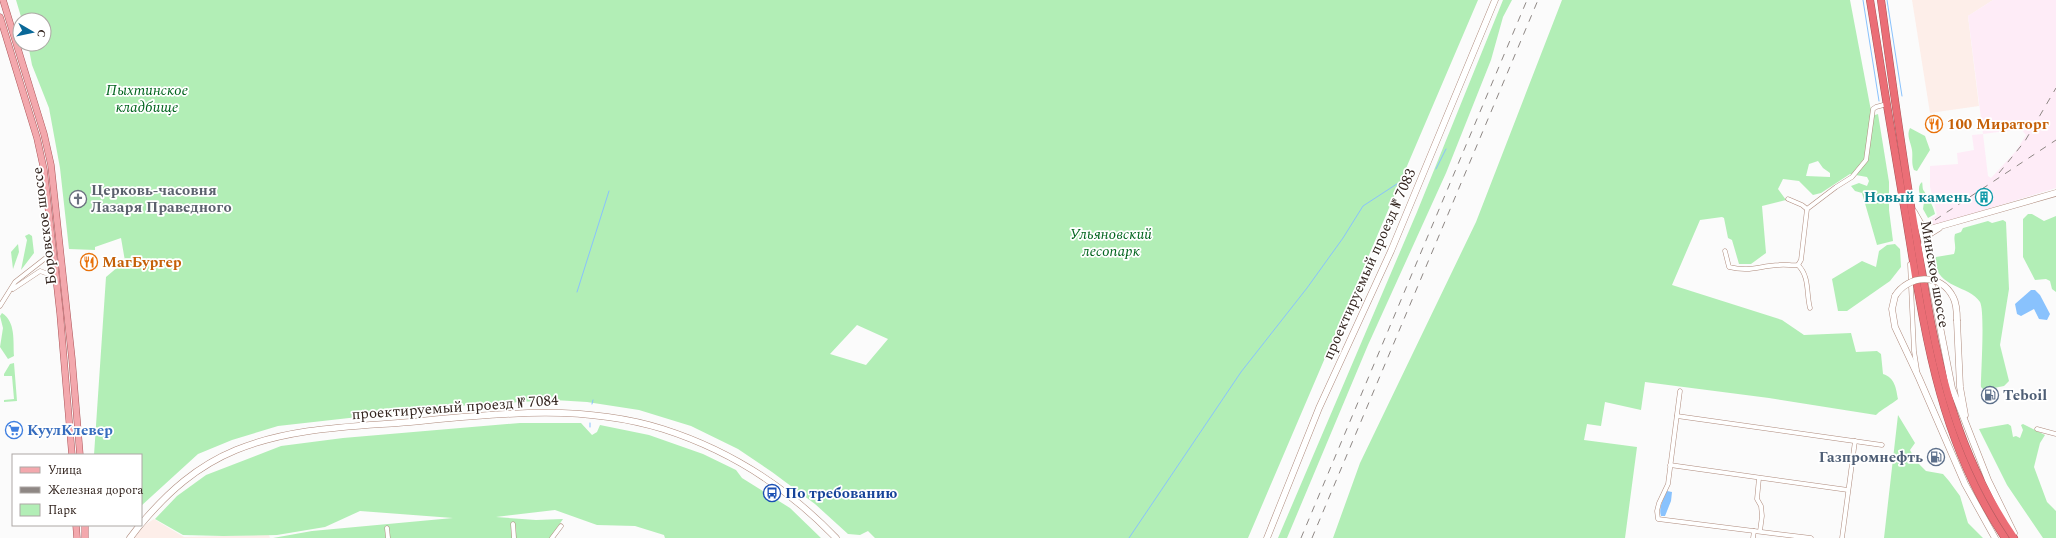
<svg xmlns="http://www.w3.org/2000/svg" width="2056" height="538" viewBox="0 0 2056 538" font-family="Spectral,serif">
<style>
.commercial{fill:#fdeee9}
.industrial{fill:#feecf7;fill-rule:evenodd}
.green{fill:#b2eeb6;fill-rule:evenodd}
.water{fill:#89c2fd}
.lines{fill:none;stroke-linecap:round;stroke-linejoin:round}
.stream{stroke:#89c2fd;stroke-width:1}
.street-casing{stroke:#ae8a7c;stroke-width:5}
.secondary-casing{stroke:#ae8a7c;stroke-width:7}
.primary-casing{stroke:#ab5458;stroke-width:7}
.highway-casing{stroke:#ab5458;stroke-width:8}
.street{stroke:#fff;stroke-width:4}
.secondary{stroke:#fff;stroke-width:6}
.primary{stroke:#f3a8ad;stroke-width:6}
.highway{stroke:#eb6e76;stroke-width:7}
.rail{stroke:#8e8784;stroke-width:1;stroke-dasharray:7 7;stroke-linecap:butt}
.secondary-bridge-casing{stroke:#ae8a7c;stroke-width:7;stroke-linecap:butt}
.secondary-bridge{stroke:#fff;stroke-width:6}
.labels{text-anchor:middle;stroke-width:3.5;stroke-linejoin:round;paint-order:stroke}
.park-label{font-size:15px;font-style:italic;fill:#02651e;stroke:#fff}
.food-label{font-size:15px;font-weight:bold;fill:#c56008;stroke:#fff;text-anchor:start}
.worship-label{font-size:15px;font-weight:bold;fill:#5b616d;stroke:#fff;text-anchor:start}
.culture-label{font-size:15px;font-weight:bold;fill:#0d838f;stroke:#fff;text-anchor:end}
.street-label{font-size:15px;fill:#33251f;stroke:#fff}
.service-label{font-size:15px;font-weight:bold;fill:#4e5e75;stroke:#fff;text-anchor:start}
.shop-label{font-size:15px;font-weight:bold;fill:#366cbe;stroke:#fff;text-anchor:start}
.transit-label{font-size:15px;font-weight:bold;fill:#164399;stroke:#fff;text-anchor:start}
</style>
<rect width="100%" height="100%" fill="#fbfbfb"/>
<g class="commercial">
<polygon points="1912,0 1993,0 1968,16 1979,106 1930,113"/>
<polygon points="154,519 184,537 269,535 270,538 134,538 146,524"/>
</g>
<path class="industrial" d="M 1993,0 L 2056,0 L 2056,188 L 1932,226 L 1929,220 L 1937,215 L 1930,187 L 1930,166 L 1958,164 L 1957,153 L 1974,150 L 1972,135 L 1983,134 L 1968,16 ZM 2021,129 L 2026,135 L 2016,151 L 1991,178 L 1988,176 L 1983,134 Z"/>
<g class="green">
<path d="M 16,0 L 1478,0 L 1248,538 L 875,538 L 868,531 L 860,535 L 848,534 L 815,504 L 772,472 L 738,449 L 691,426 L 639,410 L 587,402 L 554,400 L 456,406 L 278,426 L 232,440 L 198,454 L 141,506 L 141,455 L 94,455 L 106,277 L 125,261 L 121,238 L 95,247 L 95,250 L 69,249 L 60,168 L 49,108 L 32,65 L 28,44 L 44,44 L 44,20 L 22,20 ZM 857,325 L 888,339 L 866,365 L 830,354 Z"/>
<polygon points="1503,0 1512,0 1503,17 1491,60 1446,173 1368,345 1287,538 1278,538 1417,212"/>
<path d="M 1562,0 L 1850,0 L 1872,116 L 1878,114 L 1889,182 L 1889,210 L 1893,241 L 1877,245 L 1862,193 L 1855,191 L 1851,186 L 1859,183 L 1867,186 L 1869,181 L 1867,177 L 1850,174 L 1821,193 L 1813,195 L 1799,181 L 1783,179 L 1778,189 L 1786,200 L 1762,206 L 1766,253 L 1751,264 L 1739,264 L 1732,240 L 1728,238 L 1724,218 L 1722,217 L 1700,220 L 1672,285 L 1782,320 L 1804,335 L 1851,333 L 1856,352 L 1877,351 L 1881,354 L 1883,374 C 1895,378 1896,388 1898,399 C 1891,405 1883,408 1876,415 L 1769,398 L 1645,382 L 1641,410 L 1605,402 L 1601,426 L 1587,424 L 1584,440 L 1637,447 L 1625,538 L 1333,538 L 1360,463 L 1476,222 ZM 1818,161 L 1823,168 L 1830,173 L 1830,177 L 1806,176 L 1809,164 Z"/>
<path d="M 1910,128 L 1925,136 L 1930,150 L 1917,171 L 1914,170 C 1911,163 1913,157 1912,150 C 1911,143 1906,135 1910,128 Z"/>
<path d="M 1922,182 C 1923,185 1922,189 1924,191 C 1929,199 1933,205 1935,214 L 1928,218 L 1923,209 L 1924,202 C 1920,197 1916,187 1922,182 Z"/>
<polygon points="2028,214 2032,214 2044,221 2056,216 2056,292 2052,289 2050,281 2046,279 2035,280 2023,257 2023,219"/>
<path d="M 2003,220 L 2006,222 L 2009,289 L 2000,345 L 2009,381 L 2004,386 L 1984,390 L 1981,387 C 1981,372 1985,311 1980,302 C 1969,285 1938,289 1934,260 L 1936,257 L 1954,254 C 1957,246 1953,241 1955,234 L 1961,232 L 1963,228 L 1988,221 L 1992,223 Z"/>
<polygon points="29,234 32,236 34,253 21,270 27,240 25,236"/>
<polygon points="18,244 19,252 13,269 11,252"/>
<polygon points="1895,244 1900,249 1901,267 1890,281 1847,311 1838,311 1832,279 1862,261 1876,267 1879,251 1887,245"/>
<path d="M 2,313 C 16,322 13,341 14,356 L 8,359 L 0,347 L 3,328 L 0,316 Z"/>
<polygon points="14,363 17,401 4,402 4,400 14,399 12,376 4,376 4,374 10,364"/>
<polygon points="1898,415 1915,443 1910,450 1916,461 1926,471 1943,474 1949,481 1960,496 1968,523 1983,538 1884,538"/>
<polygon points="520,423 581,423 592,435 597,432 600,425 649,435 703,454 736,470 742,478 790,508 821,538 665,538 664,535 635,526 597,525 555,510 496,517 536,520 563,519 550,538 273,538 312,531 453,518 360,511 325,527 277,535 223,536 183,535 155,519 177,496 206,475 281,446 343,438"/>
<polygon points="2008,424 2011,426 2013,437 2016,436 2020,438 2023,430 2021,425 2023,424 2045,435 2040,443 2034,467 2047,502 2056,511 2056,538 2043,538 2007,485 1979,429"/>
</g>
<g class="water">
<polygon points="2031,290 2035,290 2040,295 2050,314 2047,320 2039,319 2034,309 2021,316 2017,314 2015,304"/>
<path d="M 1667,491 L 1672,492 L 1671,501 L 1665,516 L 1661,516 C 1658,507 1664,499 1667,491 Z"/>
</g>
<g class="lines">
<g class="stream">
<polyline points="1863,0 1879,101"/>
<polyline points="1887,0 1902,96"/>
<polyline points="1436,169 1446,149"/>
<polyline points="577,292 609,191"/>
<polyline points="592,404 593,400"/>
<polyline points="590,427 590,423"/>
<polyline points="1129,538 1241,372 1307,288 1343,238 1363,206 1406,178"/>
</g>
<g class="street-casing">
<g id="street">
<polyline points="1788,199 1802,205 1807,209"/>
<polyline points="1919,224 1924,244"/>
<path d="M 1725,251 L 1729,267 C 1750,272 1759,266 1779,265 C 1786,264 1792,266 1798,265"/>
<polyline points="1910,264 1914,351 1917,370"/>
<polyline points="13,289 40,271 51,275 56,284"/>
<polyline points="0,306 15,282 47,257 51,247"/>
<path d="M 1810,308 C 1806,293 1810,277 1798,265 L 1801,260 L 1807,209 L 1836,187 L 1852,177 L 1866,160 L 1873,109 L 1876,107 L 1887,104"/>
<polyline points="1680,391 1668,484 1659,503 1657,511 1658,519 1811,538"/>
<polyline points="1677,416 1882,445"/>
<polyline points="2037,429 2056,434"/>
<polyline points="1670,465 1848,490"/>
<polyline points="1759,478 1757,499 1761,506 1762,516 1760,531"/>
<polyline points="513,524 514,538"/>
<polyline points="387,528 388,538"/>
<polyline points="552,538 561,526"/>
<polyline points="1753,538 1754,531"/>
<polyline points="1842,538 1855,441"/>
</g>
</g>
<g class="secondary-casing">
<g id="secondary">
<polyline points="1914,212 1922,226 1930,229 2056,193"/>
<polyline points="1939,228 1926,236 1924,245 1952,388 1988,480 2014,533"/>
<polyline points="1895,296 1892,309 1895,327 1919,378 1965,484 1995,538"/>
<polyline points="1957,321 1960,387 1965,415"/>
<path d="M 141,524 C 168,492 197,466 236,450 C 287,429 343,427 398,423 C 487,415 576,402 663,429 C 729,450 788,488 836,538"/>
<polyline points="130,538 140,525"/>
<polyline points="1267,538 1319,408 1391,251 1495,0"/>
</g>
</g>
<g class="primary-casing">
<g id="primary">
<polyline points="3,0 44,134 51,165 72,359 80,455"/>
<polyline points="0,17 37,138 44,170 60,313 72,455"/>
<polyline points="76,525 77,538"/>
<polyline points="85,525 85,538"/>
</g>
</g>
<g class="highway-casing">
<g id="highway">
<path d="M 1870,0 C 1882,75 1894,149 1907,224 C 1925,335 1940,442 2005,538"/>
<path d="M 1881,0 C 1892,81 1903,162 1917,242 C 1935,351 1950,444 2014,538"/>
</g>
</g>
<use href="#street" class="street"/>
<use href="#secondary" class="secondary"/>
<use href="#primary" class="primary"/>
<use href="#highway" class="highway"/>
<g class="rail">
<polyline points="1999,173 2025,141 2056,88"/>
<polyline points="1935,220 2056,140"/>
<polyline points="1301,538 1527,0"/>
<polyline points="1312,538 1538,0"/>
</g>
<g class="secondary-bridge-casing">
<path id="secondary-bridge" d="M 1895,296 C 1908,275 1940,272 1953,297 C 1957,304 1957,313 1957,321"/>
</g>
<use href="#secondary-bridge" class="secondary-bridge"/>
</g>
<defs>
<g id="restaurant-ring" transform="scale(0.9)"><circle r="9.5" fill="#fff" stroke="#e8710a" stroke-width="1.5"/><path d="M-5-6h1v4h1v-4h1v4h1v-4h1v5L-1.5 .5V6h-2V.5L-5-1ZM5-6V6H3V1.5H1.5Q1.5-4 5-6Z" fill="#e8710a"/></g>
<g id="building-ring" transform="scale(0.9)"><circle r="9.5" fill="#fff" stroke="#0f9aa8" stroke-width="1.5"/><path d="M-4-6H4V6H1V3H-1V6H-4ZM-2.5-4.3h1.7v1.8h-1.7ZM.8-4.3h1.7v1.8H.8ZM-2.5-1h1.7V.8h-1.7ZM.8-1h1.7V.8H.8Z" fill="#0f9aa8"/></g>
<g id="church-ring" transform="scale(0.9)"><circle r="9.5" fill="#fff" stroke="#6b7280" stroke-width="1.5"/><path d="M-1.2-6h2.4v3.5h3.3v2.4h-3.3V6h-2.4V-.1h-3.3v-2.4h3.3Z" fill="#6b7280"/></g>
<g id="fuel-ring" transform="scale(0.9)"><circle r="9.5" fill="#fff" stroke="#5c6f8a" stroke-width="1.5"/><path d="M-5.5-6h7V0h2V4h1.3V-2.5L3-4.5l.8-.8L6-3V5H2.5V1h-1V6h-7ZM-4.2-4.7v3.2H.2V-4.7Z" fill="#5c6f8a"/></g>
<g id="supermarket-ring" transform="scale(0.9)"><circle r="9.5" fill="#fff" stroke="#3f7fe0" stroke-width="1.5"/><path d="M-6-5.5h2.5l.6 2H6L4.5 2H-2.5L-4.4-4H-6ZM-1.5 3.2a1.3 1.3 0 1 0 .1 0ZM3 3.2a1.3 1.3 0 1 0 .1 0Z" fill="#3f7fe0"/></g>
<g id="bus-ring" transform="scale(0.9)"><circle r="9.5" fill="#fff" stroke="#1a4fb4" stroke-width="1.5"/><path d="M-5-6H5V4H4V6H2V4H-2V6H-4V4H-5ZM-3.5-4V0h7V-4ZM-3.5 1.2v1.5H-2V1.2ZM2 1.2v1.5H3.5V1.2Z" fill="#1a4fb4"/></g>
</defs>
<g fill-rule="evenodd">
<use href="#restaurant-ring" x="1934" y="124"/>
<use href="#building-ring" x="1984" y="197"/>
<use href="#church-ring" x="78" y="199"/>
<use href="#restaurant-ring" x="89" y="262"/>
<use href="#fuel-ring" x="1990" y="395"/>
<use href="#supermarket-ring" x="14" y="430"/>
<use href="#fuel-ring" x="1936" y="457"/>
<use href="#bus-ring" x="772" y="493"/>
</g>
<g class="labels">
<g class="park-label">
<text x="147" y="95">Пыхтинское<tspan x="147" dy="17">кладбище</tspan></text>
<text x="1111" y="239">Ульяновский<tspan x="1111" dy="17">лесопарк</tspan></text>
</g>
<g class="food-label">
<text x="1947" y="129">100 Мираторг</text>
<text x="102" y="267">МагБургер</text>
</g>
<g class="worship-label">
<text x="91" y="195">Церковь-часовня<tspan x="91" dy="17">Лазаря Праведного</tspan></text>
</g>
<g class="culture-label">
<text x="1971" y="202">Новый камень</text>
</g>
<g class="street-label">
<text transform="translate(44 226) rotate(-97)" y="5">Боровское шоссе</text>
<text transform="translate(1369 264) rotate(-66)" y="5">проектируемый проезд № 7083</text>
<text transform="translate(1935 274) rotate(80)" y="5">Минское шоссе</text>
<text transform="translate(455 407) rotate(-4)" y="5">проектируемый проезд № 7084</text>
</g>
<g class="service-label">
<text x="2003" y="400">Teboil</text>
<text x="1923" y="462" text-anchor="end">Газпромнефть</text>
</g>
<g class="shop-label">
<text x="27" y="435">КуулКлевер</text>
</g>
<g class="transit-label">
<text x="785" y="498">По требованию</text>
</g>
</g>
<rect x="12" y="454" width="130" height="72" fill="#ffffff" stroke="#ada8a5"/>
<rect x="20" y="467" width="20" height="6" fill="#f3a8ad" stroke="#ada8a5"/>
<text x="48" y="474" font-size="12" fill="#33251f">Улица</text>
<rect x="20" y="487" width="20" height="6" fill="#8e8784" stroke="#ada8a5"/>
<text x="48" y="494" font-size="12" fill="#33251f">Железная дорога</text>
<rect x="20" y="504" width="20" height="12" fill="#b2eeb6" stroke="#ada8a5"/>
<text x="48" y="514" font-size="12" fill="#33251f">Парк</text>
<g transform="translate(32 32) rotate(99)"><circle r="19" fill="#ffffff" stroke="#ada8a5"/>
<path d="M0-3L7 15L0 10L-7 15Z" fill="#0a6898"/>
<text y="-6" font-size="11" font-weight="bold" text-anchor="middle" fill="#33251f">С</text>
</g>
</svg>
